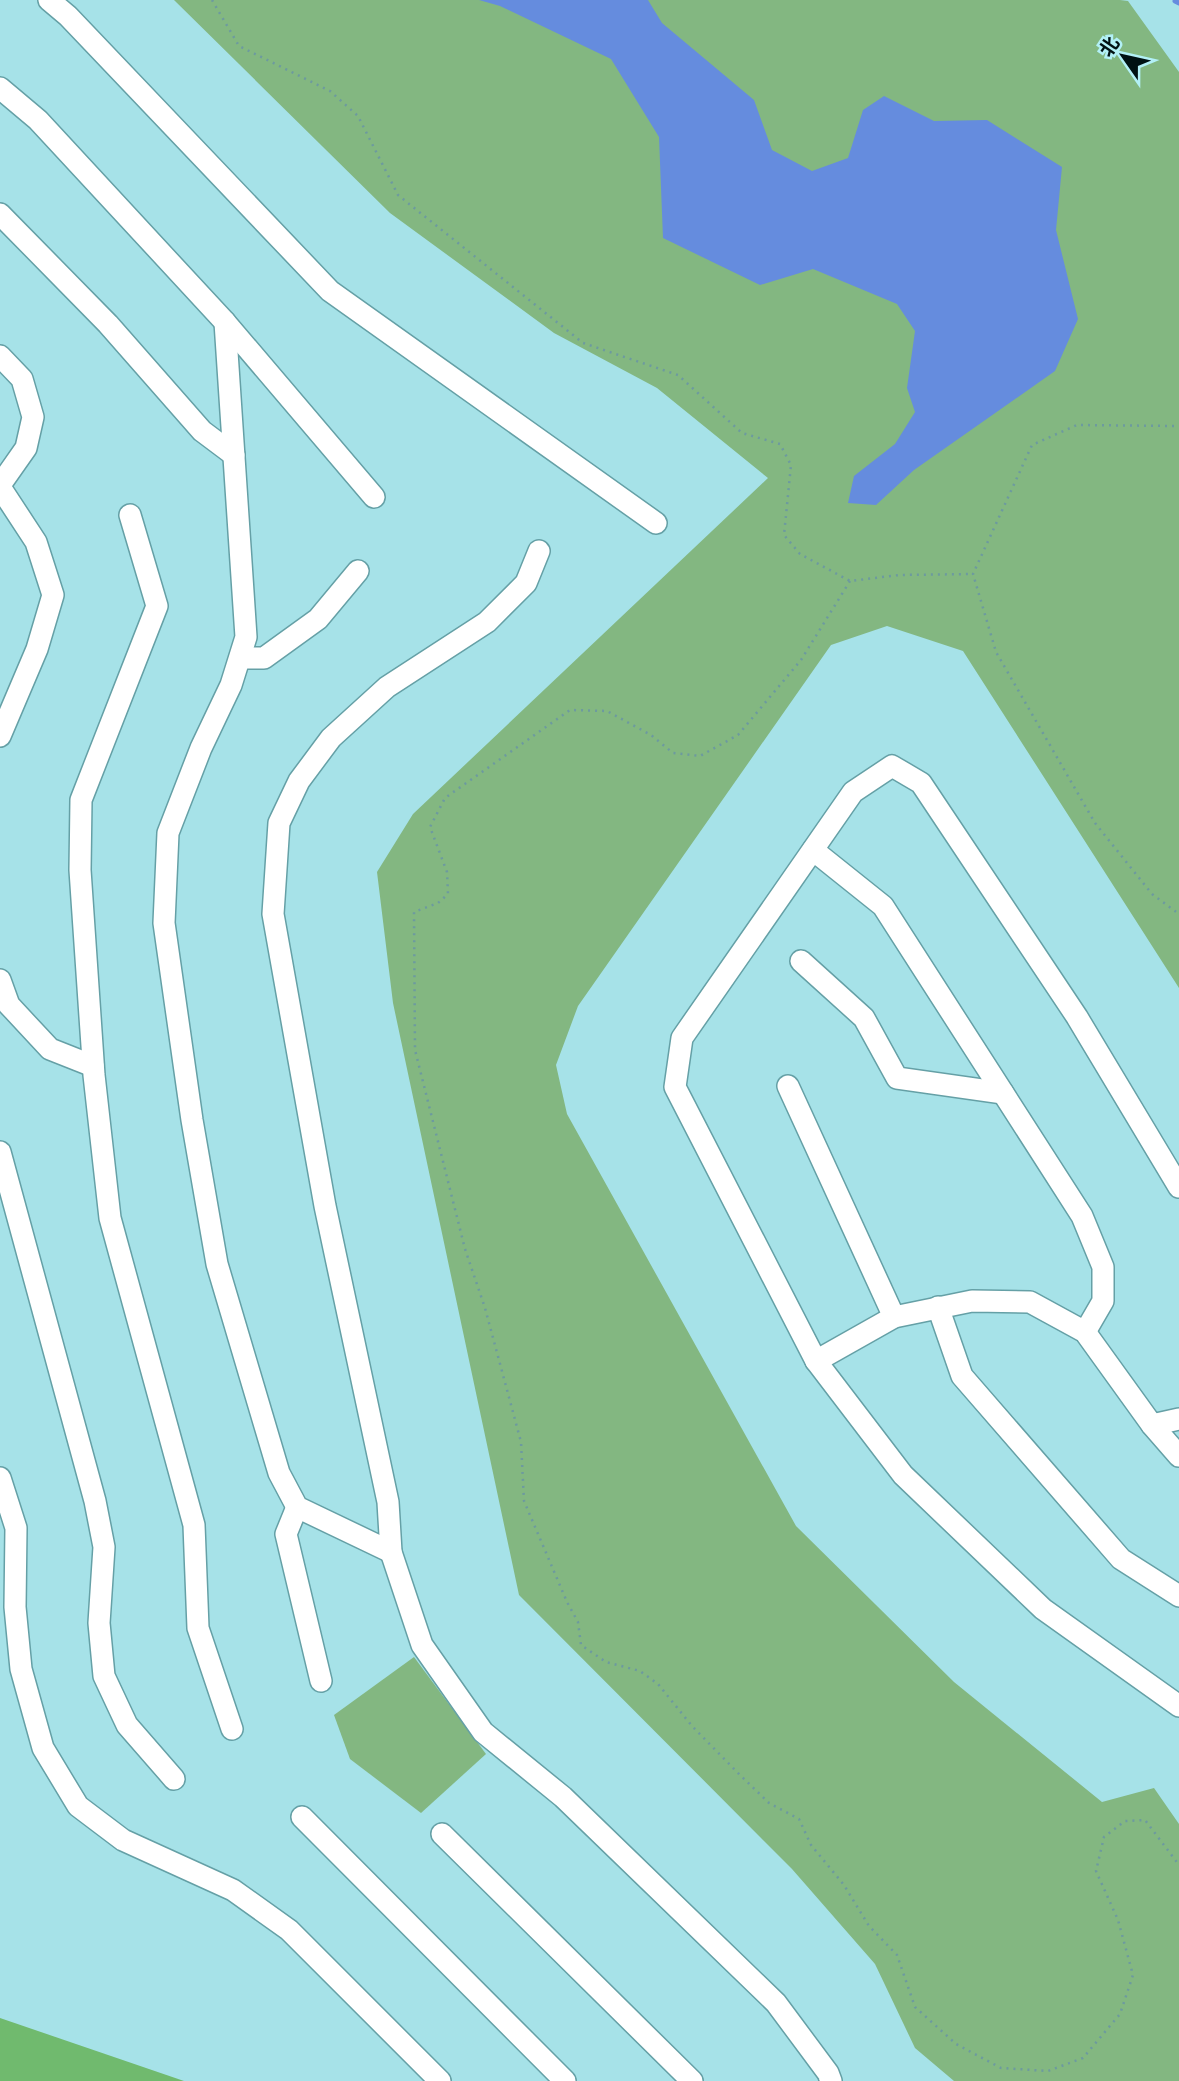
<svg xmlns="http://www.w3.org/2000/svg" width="1179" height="2081" viewBox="0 0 1179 2081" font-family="Montserrat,'Noto Sans SC',sans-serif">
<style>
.green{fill:#83b781}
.forest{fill:#70ba6e}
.water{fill:#658cde}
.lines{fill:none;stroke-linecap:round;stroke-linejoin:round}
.stream{stroke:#658cde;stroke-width:5}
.minor-casing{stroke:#65a0a6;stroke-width:24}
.path{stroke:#6d9a9f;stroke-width:2.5;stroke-dasharray:2 5;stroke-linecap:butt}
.minor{stroke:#fff;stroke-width:21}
</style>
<rect width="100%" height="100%" fill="#a6e2e8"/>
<g class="green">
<polygon points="174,0 1120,0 1128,1 1179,72 1179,988 963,651 887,626 831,645 578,1006 556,1065 567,1114 796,1526 954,1682 1102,1802 1154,1788 1179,1824 1179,2081 954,2081 915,2048 875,1964 792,1869 519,1595 393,1003 377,872 413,814 768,478 657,388 554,333 390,213"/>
<polygon points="414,1657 486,1754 421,1813 350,1759 334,1715"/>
</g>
<polygon class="forest" points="0,2018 184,2081 0,2081"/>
<polygon class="water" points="479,0 648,0 662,23 754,100 772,150 812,171 848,158 863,110 884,96 934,121 987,120 1062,167 1056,230 1078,319 1055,371 914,470 876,505 848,503 854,476 895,444 915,412 907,388 915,331 897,304 813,269 760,285 663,238 659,137 611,59 500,6"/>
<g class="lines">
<polyline class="stream" points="1175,1 1179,3"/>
<g class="minor-casing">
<g id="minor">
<polyline points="49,0 68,16 330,291 656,523"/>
<polyline points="0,88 38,120 225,322 374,497"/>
<polyline points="0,214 108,324 202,431 234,455"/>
<polyline points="225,322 246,637 231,685 201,748 168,833 164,923 192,1120 217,1264 279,1473 297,1507 391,1552"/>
<polyline points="0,356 22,379 33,417 26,448 0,485"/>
<polyline points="0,487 36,542 53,595 37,649 0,736"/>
<polyline points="130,515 157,606 81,800 80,870 94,1075 110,1218 194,1525 198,1628 232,1729"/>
<polyline points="539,551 526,583 487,622 387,687 331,738 299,781 279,823 273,914 325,1206 388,1502 391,1552 422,1645 483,1732 563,1797 776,2003 828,2073 831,2081"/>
<polyline points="240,658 264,658 318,619 358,571"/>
<polyline points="813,850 883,906 1082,1216 1103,1267 1103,1301 1085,1332"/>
<polyline points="801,961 864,1018 897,1078 1003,1093"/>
<polyline points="0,980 9,1005 50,1049 93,1066"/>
<polyline points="788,1086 894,1317"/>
<polyline points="0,1152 95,1501 104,1547 99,1623 104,1676 127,1725 174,1779"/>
<polyline points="1179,1187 1077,1017 921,783 892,766 853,792 682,1038 675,1087 816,1361 903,1475 1043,1609 1179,1706"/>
<polyline points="938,1307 962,1376 1121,1559 1179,1596"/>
<polyline points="816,1361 894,1317 972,1301 1030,1302 1085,1332 1152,1425 1179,1456"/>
<polyline points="1152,1425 1179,1419"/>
<polyline points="0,1478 16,1528 15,1607 21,1669 43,1748 78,1806 123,1840 233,1890 289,1930 440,2081"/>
<polyline points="297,1507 286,1534 321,1681"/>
<polyline points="302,1817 565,2081"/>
<polyline points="442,1834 692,2081"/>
</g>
</g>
<g class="path">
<polyline points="212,0 239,46 330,91 358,116 398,195 583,343 678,375 742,433 780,444 791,465 784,535 800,554 850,581 899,575 973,574"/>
<polyline points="1174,426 1077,425 1032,445 973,574 996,652 1095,823 1152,894 1179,914"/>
<polyline points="850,581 801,660 738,735 700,756 673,753 651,735 607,711 570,710 445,798 430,827 447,872 448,894 438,903 414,912 415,1050 465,1249 485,1308 521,1442 524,1501 567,1602 578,1622 581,1645 606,1662 640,1671 658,1684 692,1726 739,1774 769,1803 799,1819 811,1845 844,1885 869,1926 897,1955 915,2007 956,2044 1001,2068 1048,2071 1083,2058 1120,2014 1133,1975 1118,1920 1096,1871 1104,1837 1125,1821 1145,1820 1179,1865"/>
</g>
<use href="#minor" class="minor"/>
</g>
<g transform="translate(1123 56) rotate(304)" stroke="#b2f0f6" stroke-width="5" paint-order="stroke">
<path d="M0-5L12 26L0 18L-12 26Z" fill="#001113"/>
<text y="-10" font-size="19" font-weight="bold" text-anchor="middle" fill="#001113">北</text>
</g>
</svg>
